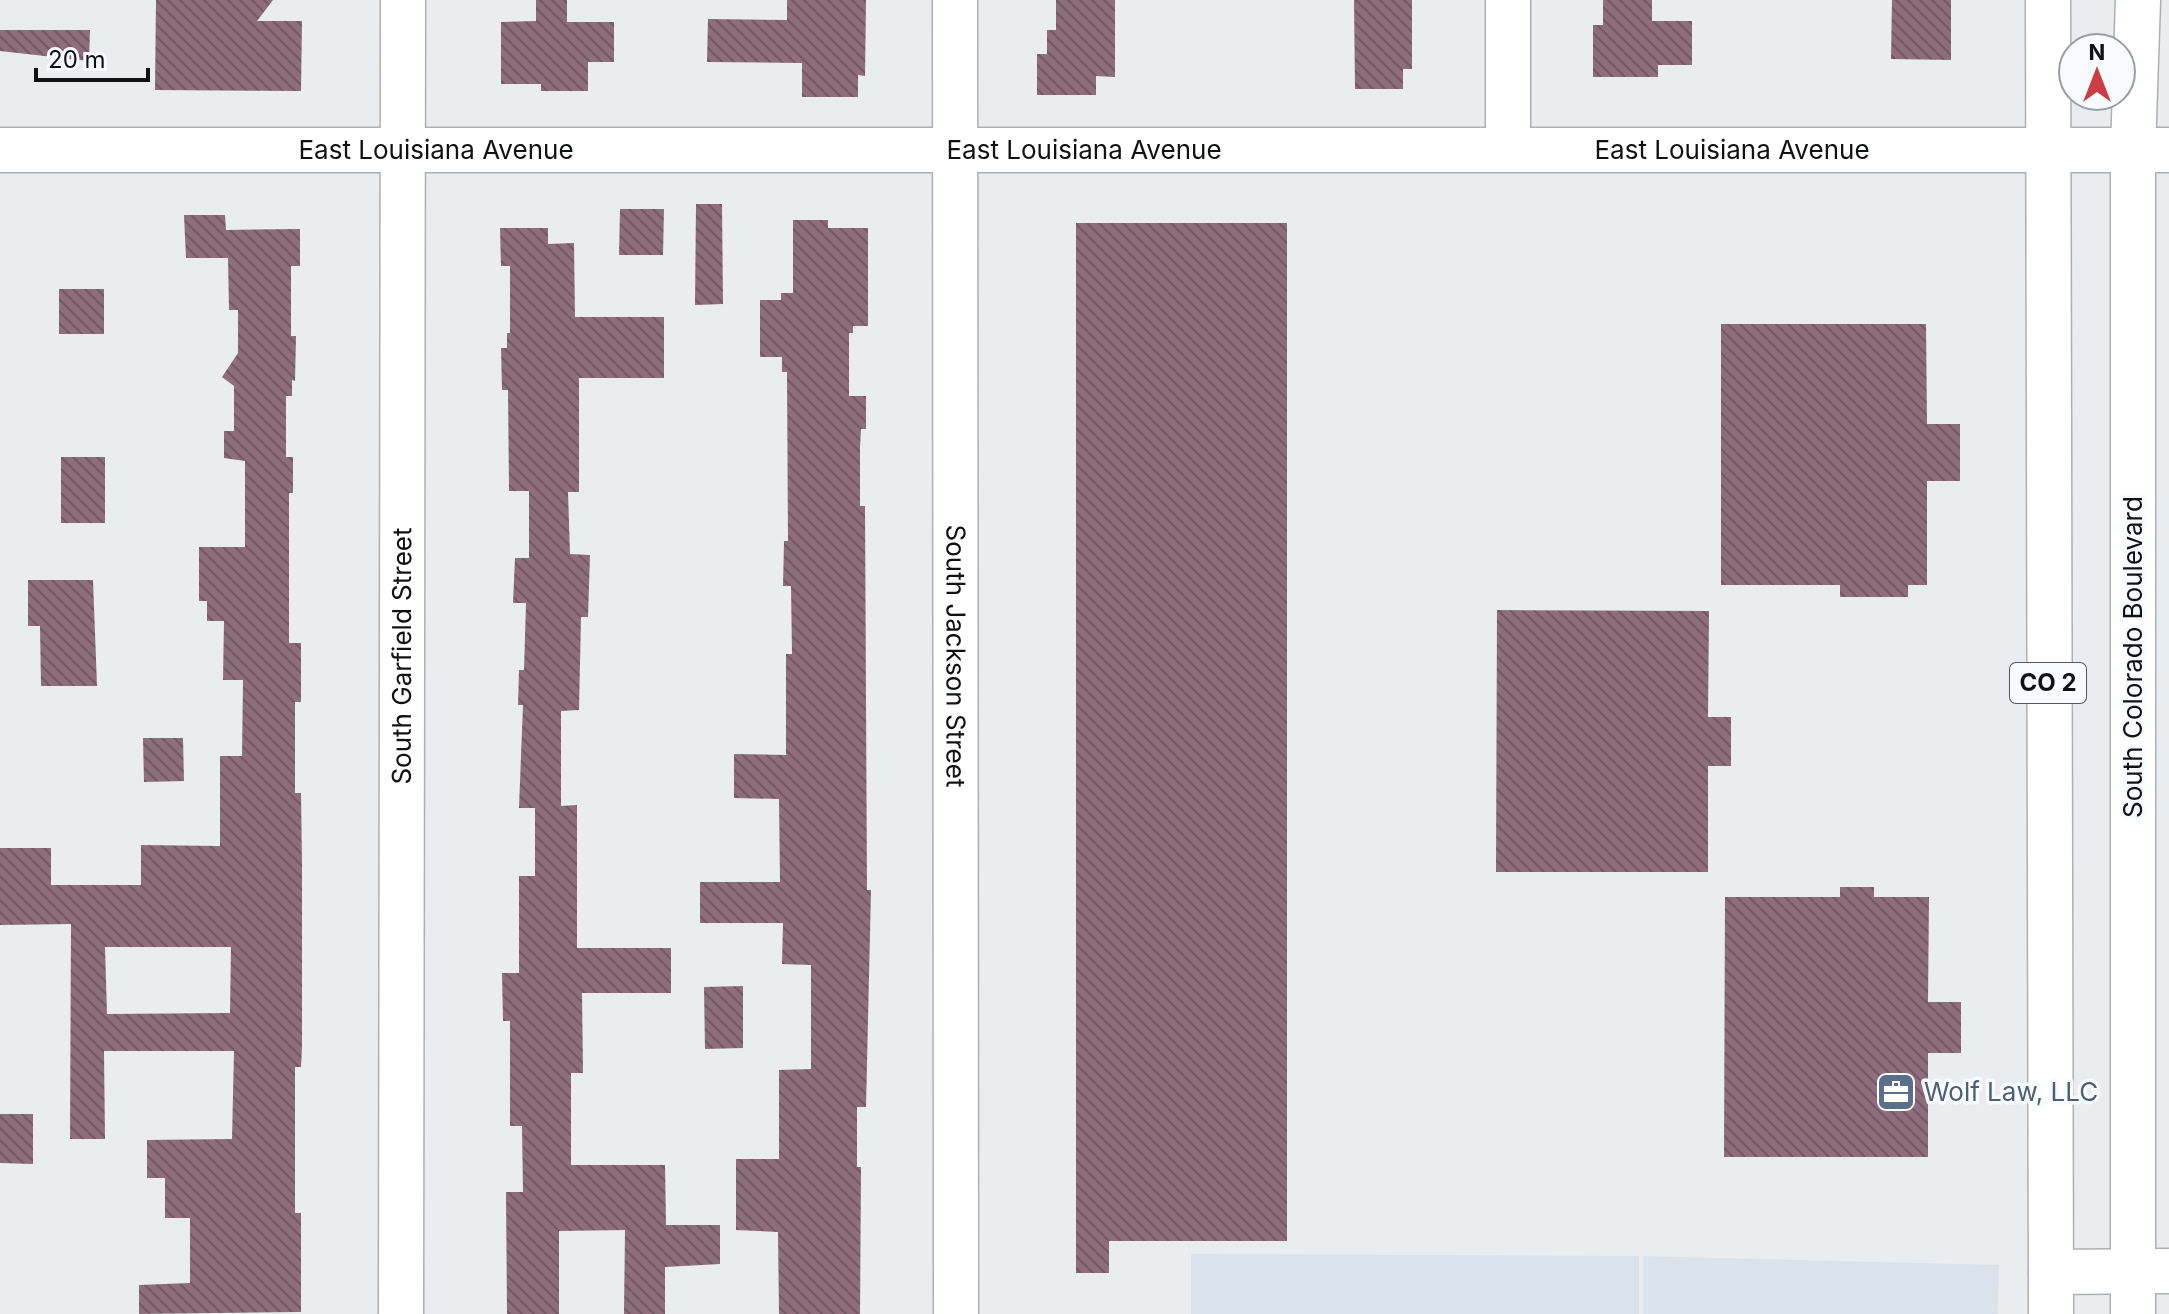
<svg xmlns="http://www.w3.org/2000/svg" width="2169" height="1314" viewBox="0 0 2169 1314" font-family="Inter,sans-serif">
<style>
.built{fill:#dae3ec}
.building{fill:url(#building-back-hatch);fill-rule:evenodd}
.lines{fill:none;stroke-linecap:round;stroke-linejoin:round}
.minor-casing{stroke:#adb0b3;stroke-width:47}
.major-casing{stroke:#adb0b3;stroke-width:47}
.minor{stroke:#fff;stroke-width:44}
.major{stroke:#fff;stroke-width:44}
.labels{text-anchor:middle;stroke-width:7;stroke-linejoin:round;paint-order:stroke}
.shield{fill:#f7fafe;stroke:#555759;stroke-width:2}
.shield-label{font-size:24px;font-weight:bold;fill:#101112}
.street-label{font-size:26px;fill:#101112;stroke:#f7fafe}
.service-label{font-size:26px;fill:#4e5e75;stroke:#f7fafe;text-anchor:start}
</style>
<defs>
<pattern id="building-back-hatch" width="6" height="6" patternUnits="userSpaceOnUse" patternTransform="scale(2)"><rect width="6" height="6" fill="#8e6d7d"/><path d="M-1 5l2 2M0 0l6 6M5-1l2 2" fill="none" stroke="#735865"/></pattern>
</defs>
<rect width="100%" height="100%" fill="#eaedf0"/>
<g class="built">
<polygon points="1191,1254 1639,1256 1639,1314 1191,1314"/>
<polygon points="1643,1256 1999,1265 1998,1314 1643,1314"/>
</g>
<g class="building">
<polygon points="156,0 273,0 257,21 302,21 301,91 155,90"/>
<polygon points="536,0 567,0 567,22 614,22 614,62 588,62 588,91 541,91 541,84 501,84 501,22 536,21"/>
<polygon points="787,0 866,0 865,76 858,75 858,97 802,97 802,63 707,62 708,19 787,20"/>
<polygon points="1056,0 1115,0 1115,77 1096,76 1096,95 1037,95 1037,54 1047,54 1047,30 1056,30"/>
<polygon points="1354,0 1412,0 1412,69 1403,69 1403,89 1355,89"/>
<polygon points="1603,0 1652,0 1652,21 1692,21 1692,65 1658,65 1658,77 1593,77 1593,25 1603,25"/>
<polygon points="1892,0 1951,0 1951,60 1891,59"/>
<polygon points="0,30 90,30 89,61 0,51"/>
<polygon points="696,204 722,204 723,304 695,305"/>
<polygon points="620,209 664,209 663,255 619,255"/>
<path d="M 184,215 L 225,215 L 226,230 L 300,229 L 300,266 L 291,266 L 291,336 L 296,336 L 295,381 L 292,380 L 292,396 L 286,396 L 286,457 L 293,457 L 293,493 L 289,493 L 289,643 L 301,643 L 301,702 L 295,702 L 295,793 L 301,793 L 302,864 L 302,1047 L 301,1067 L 295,1067 L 295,1213 L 301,1213 L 301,1312 L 139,1314 L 139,1285 L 190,1283 L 190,1218 L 165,1218 L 165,1178 L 147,1178 L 147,1140 L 232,1139 L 234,1051 L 104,1051 L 105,1139 L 70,1139 L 71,924 L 0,925 L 0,848 L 51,848 L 51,885 L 141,885 L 141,845 L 220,846 L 220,756 L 242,756 L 243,680 L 223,680 L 224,621 L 207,621 L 207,601 L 199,601 L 199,547 L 245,547 L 245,461 L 224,458 L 224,431 L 234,431 L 234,386 L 222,377 L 238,353 L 238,310 L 229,310 L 228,258 L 186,258 ZM 105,947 L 231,947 L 230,1013 L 107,1014 Z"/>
<polygon points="793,220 828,220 828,228 868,228 868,326 853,326 853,333 849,333 849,396 866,396 866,429 861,429 860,447 860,506 865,506 867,890 871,890 866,1107 857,1107 857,1167 861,1167 860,1314 779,1314 778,1232 736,1230 736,1159 779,1159 779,1070 811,1069 811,965 782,964 783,923 700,923 700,882 780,882 779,799 734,798 734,754 786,755 786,654 792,654 791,586 783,586 784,541 788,541 787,372 782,372 782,357 760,357 760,300 781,300 781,293 793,293"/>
<polygon points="1076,223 1287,223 1287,1241 1109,1241 1109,1273 1076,1273"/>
<polygon points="500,228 548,228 548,244 574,243 575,317 664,317 664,378 579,378 579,492 568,492 570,554 590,555 588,617 581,617 579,710 561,711 561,806 577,805 577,948 671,948 671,993 582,993 583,1073 571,1073 571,1165 665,1165 666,1225 720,1225 720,1264 665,1267 665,1314 624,1314 625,1230 559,1231 559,1314 507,1314 506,1192 523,1192 522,1126 510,1126 510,1021 503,1021 502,973 519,973 519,876 535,876 535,808 519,808 523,705 518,705 519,670 524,670 526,603 513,603 515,558 529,558 529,491 509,491 508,390 502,390 501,348 507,348 507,333 510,333 510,266 501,266"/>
<rect x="59" y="289" width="45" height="45"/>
<polygon points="1721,324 1926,324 1927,424 1960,424 1960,481 1927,481 1927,585 1908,585 1908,597 1840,597 1840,585 1721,585"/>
<rect x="61" y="457" width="44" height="66"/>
<polygon points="28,580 93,580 97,686 41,686 40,626 28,626"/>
<polygon points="1497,610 1709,611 1708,717 1731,717 1731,766 1708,766 1708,872 1496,872"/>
<polygon points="143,738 183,738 184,781 144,782"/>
<polygon points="1840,887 1874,887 1874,897 1929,897 1928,1002 1961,1002 1961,1053 1928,1053 1928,1157 1724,1157 1725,897 1840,897"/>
<polygon points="743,986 743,1048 705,1049 704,987"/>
<polygon points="0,1114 33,1114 33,1164 0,1163"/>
</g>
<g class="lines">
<g class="minor-casing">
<g id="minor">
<path id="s1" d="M 955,0 L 956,1314"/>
<polyline points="1508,0 1508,148"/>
<path id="s2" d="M 0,150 L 2169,150"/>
<polyline points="2051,1272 2169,1271"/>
<path id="s3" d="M 401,1314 L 403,0"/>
</g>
</g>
<g class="major-casing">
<g id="major">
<polyline points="2048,0 2051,1314"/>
<polyline points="2133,1314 2133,150 2138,0"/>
</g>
</g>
<use href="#minor" class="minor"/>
<use href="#major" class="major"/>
</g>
<defs>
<g id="office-square" transform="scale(2)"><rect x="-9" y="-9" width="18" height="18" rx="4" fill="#5c6f8a" stroke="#f7fafe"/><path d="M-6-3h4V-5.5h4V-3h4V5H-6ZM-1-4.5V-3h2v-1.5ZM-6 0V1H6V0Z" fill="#fff"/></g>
</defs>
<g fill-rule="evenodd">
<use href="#office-square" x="1896" y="1092"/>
</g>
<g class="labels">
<rect class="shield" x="2010" y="663" width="76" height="40" rx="6"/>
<g class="shield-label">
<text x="2048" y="691">CO 2</text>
</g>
<g class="street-label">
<text dy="9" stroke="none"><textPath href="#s2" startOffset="1084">East Louisiana Avenue</textPath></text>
<text dy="9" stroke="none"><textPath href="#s2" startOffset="1732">East Louisiana Avenue</textPath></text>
<text dy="9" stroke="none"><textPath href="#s2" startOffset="436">East Louisiana Avenue</textPath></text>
<text dy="9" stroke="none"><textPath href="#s3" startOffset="658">South Garfield Street</textPath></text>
<text dy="9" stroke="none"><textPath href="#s1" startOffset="656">South Jackson Street</textPath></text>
<text transform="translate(2133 657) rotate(-90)" y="9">South Colorado Boulevard</text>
</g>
<g class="service-label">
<text x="1924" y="1101">Wolf Law, LLC</text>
</g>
</g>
<g transform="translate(2097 72)"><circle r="38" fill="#f7fafe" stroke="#9b9da0" stroke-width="2"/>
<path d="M0-6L14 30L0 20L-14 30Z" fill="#cc3c43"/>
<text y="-12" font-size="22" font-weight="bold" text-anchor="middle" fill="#101112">N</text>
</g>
<path d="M36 68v12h112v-12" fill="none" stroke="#101112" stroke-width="4"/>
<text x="48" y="68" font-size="24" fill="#101112" stroke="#f7fafe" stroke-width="6" paint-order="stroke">20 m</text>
</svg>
